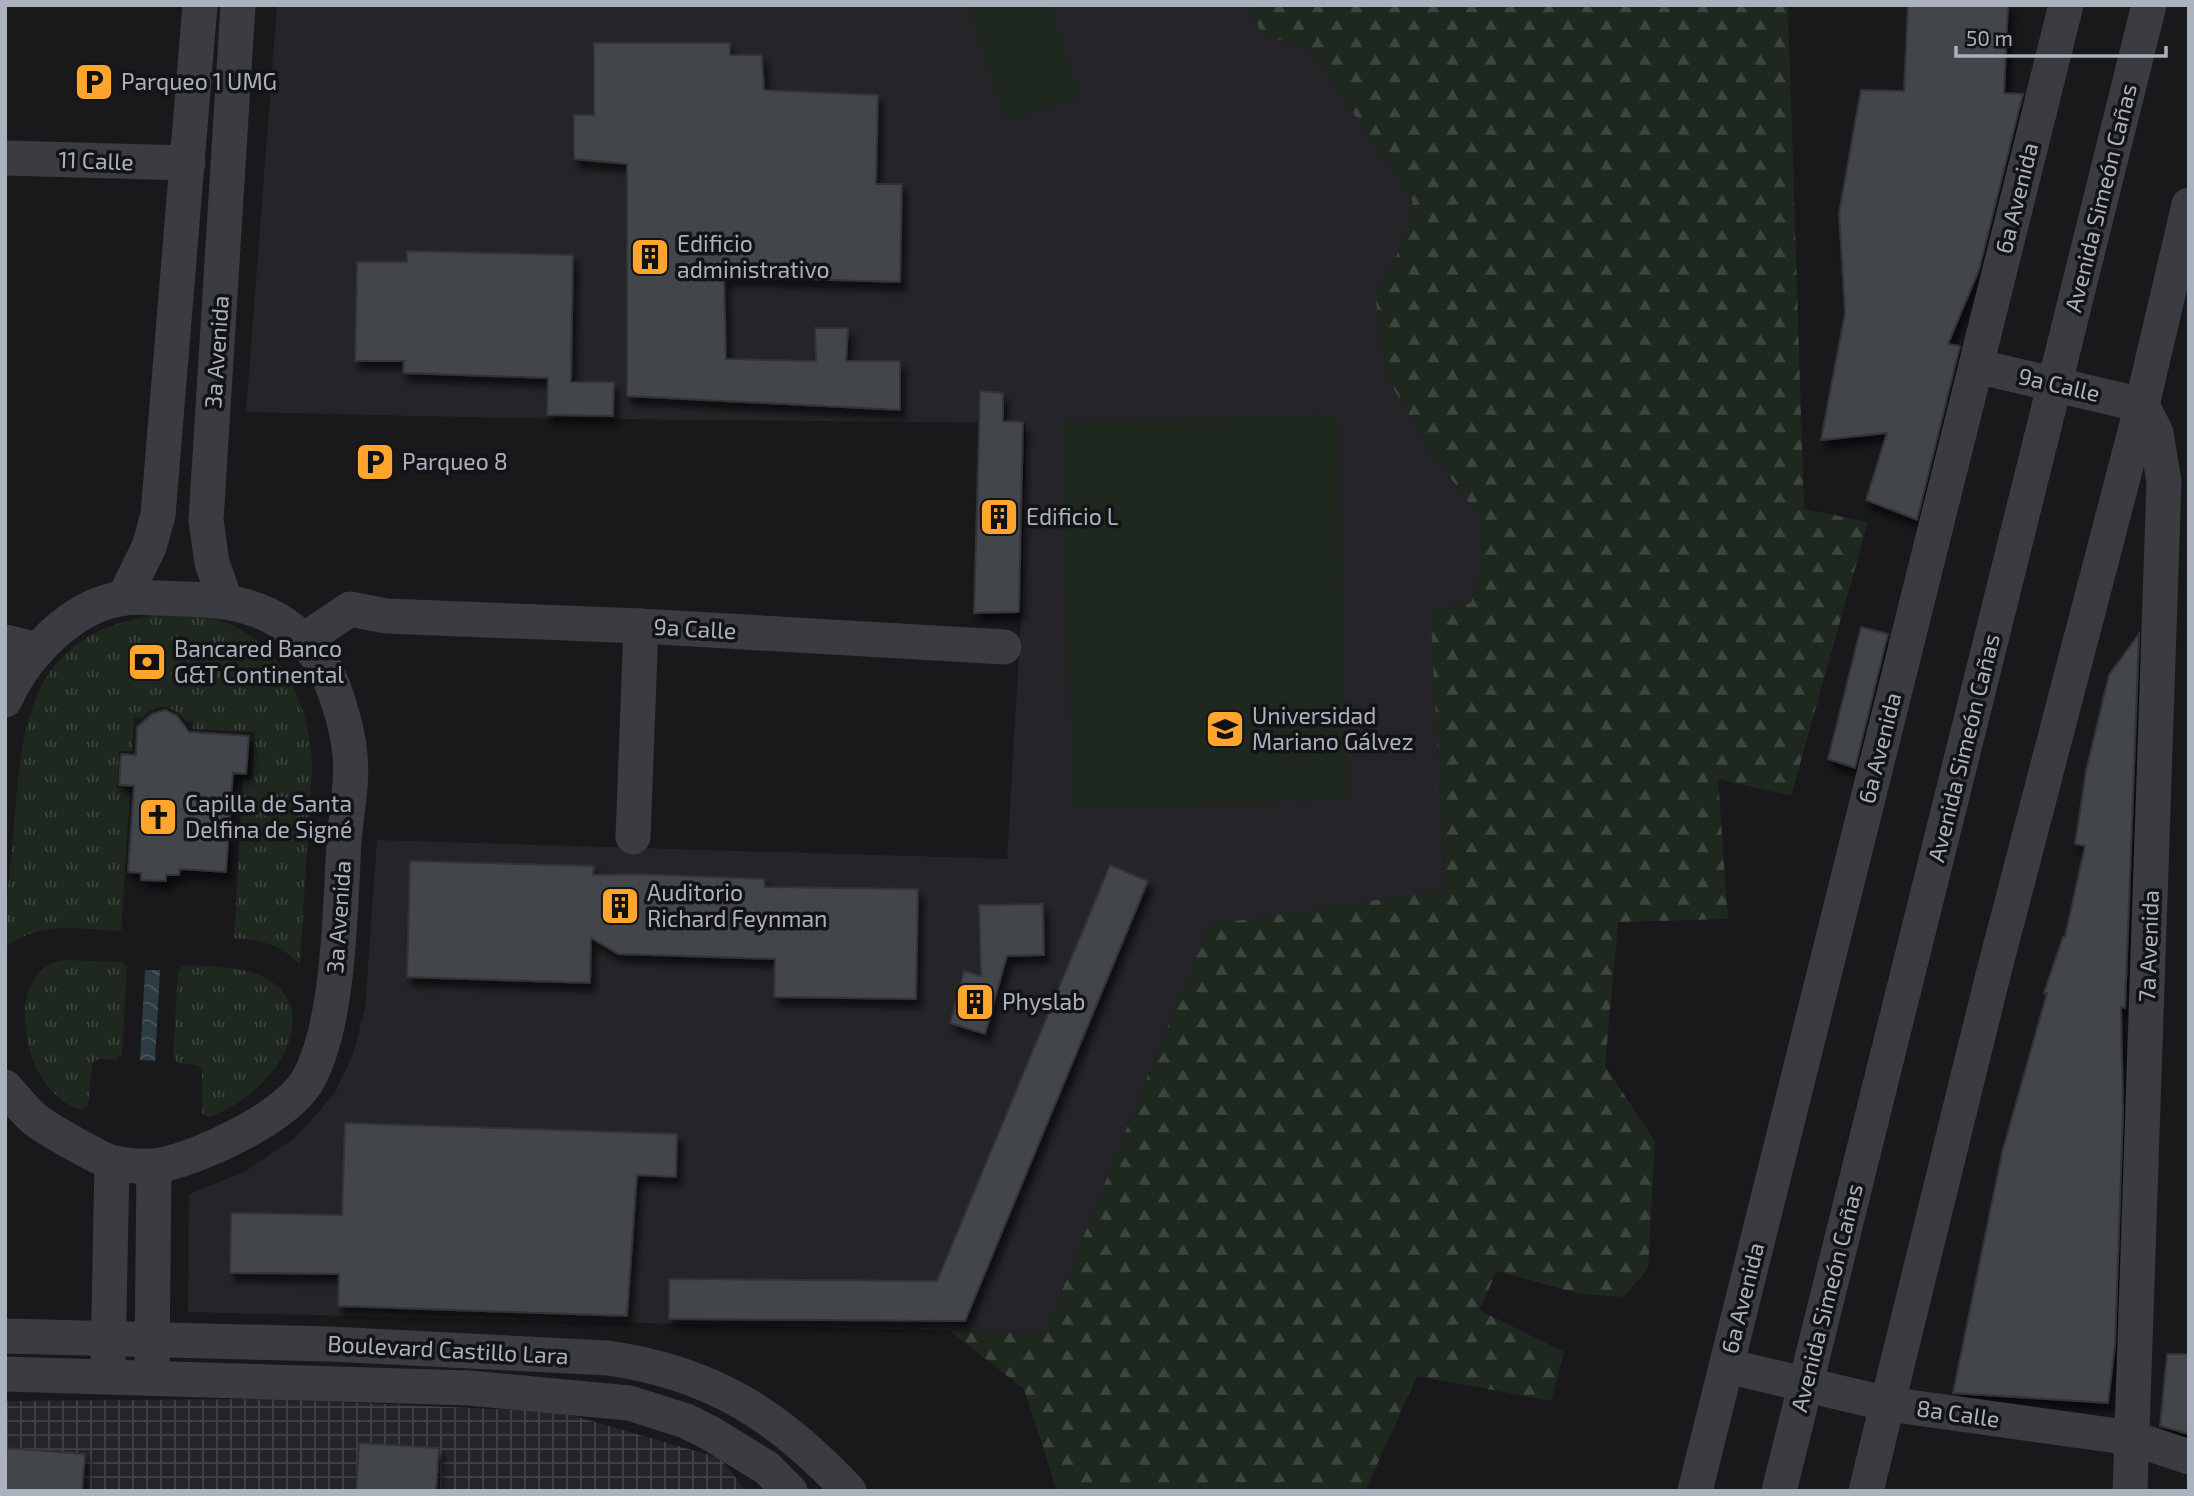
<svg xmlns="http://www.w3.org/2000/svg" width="2194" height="1496" viewBox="0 0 2194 1496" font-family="'Exo 2',sans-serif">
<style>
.built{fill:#252529}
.industrial{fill:url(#industrial-grid)}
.grass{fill:url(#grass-tufts)}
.forest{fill:url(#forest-firs)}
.pitch{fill:#1e281f}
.water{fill:url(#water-waves)}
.building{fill:#434449;stroke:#333338;stroke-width:2;filter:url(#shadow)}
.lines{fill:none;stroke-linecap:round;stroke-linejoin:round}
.minor{stroke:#3a3c41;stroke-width:35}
.labels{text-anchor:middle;stroke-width:7;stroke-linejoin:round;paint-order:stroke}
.poi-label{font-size:23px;fill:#aab2bd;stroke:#141417;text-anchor:start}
.street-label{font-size:23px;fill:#aab2bd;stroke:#141417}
</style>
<defs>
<pattern id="industrial-grid" width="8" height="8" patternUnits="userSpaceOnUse" patternTransform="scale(1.75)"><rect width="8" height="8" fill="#252529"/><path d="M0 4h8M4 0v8" fill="none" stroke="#424246"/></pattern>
<pattern id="grass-tufts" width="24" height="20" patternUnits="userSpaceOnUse" patternTransform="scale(1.75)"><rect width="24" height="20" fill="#1e281f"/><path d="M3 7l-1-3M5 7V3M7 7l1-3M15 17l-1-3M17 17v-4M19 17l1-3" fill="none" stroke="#3c453e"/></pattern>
<pattern id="forest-firs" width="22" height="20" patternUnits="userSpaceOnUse" patternTransform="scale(1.75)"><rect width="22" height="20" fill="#1e281f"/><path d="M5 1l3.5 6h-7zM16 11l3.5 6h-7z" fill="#3c453e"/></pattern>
<pattern id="water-waves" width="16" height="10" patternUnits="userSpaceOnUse" patternTransform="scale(1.75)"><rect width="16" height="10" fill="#2d3b42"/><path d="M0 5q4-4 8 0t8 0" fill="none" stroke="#49555b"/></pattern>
<filter id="shadow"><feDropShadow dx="4.5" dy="8" stdDeviation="3.5" flood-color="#0009"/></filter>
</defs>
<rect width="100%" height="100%" fill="#19191c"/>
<polygon class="built" points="277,5 1250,5 1261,33 1312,52 1413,202 1401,248 1375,291 1422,439 1480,518 1480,569 1471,603 1430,608 1445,891 1208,925 1045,1333 188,1312 189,1194 244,1172 296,1137 334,1094 352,1057 365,1009 377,840 1007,859 1021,618 1026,423 509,418 246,412"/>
<polygon class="industrial" points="271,1399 560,1412 720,1458 746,1491 5,1491 5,1401"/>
<g class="grass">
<path d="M 170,613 C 191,616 214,616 234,626 C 286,652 311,710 312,766 L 300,964 C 279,944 262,940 234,938 L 243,779 L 252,779 L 255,732 L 193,729 L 193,721 L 186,721 C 173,705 157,701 142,718 L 134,718 L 132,751 L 119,751 L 117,788 L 130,789 L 121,931 C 78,929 43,920 5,947 C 5,907 11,866 14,825 C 23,709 34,628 170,613 Z"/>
<path d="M 66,960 L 121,962 L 127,966 L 122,1054 L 116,1060 L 98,1059 L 92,1063 L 88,1105 L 82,1110 C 19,1094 0,964 66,960 Z"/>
<path d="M 182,966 C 202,965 227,967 246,971 C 307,986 302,1041 266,1079 C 251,1095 230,1110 209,1117 L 202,1114 L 202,1069 L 196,1065 L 178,1063 L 173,1057 L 178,972 Z"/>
</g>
<polygon class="forest" points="1250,5 1788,5 1804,509 1868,522 1791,796 1718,779 1728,919 1618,922 1605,1066 1655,1141 1648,1269 1623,1297 1580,1294 1497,1271 1479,1310 1564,1352 1551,1401 1417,1376 1365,1491 1057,1491 1024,1389 950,1331 1045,1333 1208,925 1445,890 1430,608 1471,603 1480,569 1480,518 1422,439 1383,369 1375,291 1401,248 1413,202 1312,52 1261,33"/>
<g class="pitch">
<polygon points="967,5 1049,5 1080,97 1006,122"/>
<polygon points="1338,414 1348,800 1072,808 1062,422"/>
</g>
<polygon class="water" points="145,970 160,970 155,1061 140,1060"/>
<g class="building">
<polygon points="1908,5 2008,5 2004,93 2023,94 1979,270 1948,344 1960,346 1917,520 1866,500 1887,433 1821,440 1845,313 1839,213 1861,90 1904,91"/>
<polygon points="594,43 730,43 730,55 762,55 764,90 878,95 876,184 902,184 900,282 724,277 726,359 816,361 815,328 848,328 846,361 900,361 900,410 627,396 627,164 574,159 574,115 594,115"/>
<polygon points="407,251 573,255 571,382 614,382 613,416 547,415 548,378 403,373 404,361 355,361 357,262 407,262"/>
<polygon points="980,391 1003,393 1003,421 1023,422 1019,612 974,613"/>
<polygon points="1861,627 1888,634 1855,768 1828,759"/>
<polygon points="2139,634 2125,1008 2121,1007 2123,1111 2115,1345 2108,1403 1953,1393 2002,1153 2047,993 2044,993 2063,937 2065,937 2085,846 2075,844 2086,771 2109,675"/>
<polygon points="165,710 177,716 189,732 249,736 246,774 233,773 226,872 180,869 179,875 166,875 166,881 141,880 141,873 128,872 134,786 119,785 121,754 136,755 137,727 152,714"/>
<polygon points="410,861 594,866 593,875 637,874 764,879 765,887 918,889 916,999 774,997 775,959 618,954 591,938 590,983 407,977"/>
<polygon points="1110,865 1148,881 965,1321 669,1319 669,1279 937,1281"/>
<polygon points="1043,904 1044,955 1007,956 985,1034 950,1023 964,971 981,976 979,905"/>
<polygon points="345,1123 677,1134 676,1177 637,1175 627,1316 338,1306 339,1274 230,1273 231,1213 342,1215"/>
<polygon points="2167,1354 2189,1354 2189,1434 2160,1426"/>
<polygon points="359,1443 439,1448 436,1491 356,1491"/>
<polygon points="5,1448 85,1454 82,1491 5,1491"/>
</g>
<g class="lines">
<g class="minor">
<polyline points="5,158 188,163"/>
<polyline points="1976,366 2142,405 2156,433 2164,482 2130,1491"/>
<polyline points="124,598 149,547 158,515 200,5"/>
<polyline points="225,600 212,563 206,520 238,5"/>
<polyline points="304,640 350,609 386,616 641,626 1004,647"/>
<polyline points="5,642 38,650"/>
<path d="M 5,700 C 25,655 73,604 125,598 C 136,596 149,598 160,598 C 224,600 275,600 317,656 C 333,677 348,728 350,755 C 353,783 346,814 344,842 C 340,907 340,1028 306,1083 C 283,1119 196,1160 155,1166 C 144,1167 125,1165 114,1163 C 101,1160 49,1130 37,1121 C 25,1112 15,1098 5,1087"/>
<polyline points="633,837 641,626"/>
<path d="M 5,1336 L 330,1344 L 608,1358 C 712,1373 778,1415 849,1491"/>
<polyline points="108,1362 112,1163"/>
<polyline points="152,1363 154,1166"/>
<polyline points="1727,1366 1888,1404 2132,1438 2189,1457"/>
<polyline points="5,1374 469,1388 629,1403 686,1421 710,1433 767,1468 790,1491"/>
<polyline points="1695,1491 2066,5"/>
<polyline points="1779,1491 2149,5"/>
<polyline points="1866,1491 1992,979 2142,405 2189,205"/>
</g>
</g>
<defs>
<g id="parking-square" transform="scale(2.0125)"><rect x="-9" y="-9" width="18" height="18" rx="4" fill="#ffa52e" stroke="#141417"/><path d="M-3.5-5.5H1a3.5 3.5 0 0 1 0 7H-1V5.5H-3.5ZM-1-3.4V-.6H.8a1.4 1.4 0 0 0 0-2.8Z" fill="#111"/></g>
<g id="building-square" transform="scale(2.0125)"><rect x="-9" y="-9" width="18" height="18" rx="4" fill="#ffa52e" stroke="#141417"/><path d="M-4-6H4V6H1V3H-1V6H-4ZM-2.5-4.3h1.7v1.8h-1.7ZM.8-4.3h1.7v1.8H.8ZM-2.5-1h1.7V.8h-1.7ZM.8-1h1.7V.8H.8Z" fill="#111"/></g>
<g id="bank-square" transform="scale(2.0125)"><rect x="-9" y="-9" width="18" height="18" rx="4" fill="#ffa52e" stroke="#141417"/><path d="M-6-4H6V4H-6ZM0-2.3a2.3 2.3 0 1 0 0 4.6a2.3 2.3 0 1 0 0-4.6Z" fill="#111"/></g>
<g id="university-square" transform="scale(2.0125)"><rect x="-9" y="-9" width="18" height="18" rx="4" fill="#ffa52e" stroke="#141417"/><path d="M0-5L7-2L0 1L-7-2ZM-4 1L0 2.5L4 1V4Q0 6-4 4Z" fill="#111"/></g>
<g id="church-square" transform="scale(2.0125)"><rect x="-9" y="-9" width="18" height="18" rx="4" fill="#ffa52e" stroke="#141417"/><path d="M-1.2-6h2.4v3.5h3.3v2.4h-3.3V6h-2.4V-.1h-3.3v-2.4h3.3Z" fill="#111"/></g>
</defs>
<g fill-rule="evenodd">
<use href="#parking-square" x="94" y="82"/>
<use href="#building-square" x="650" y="257"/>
<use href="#parking-square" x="375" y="462"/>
<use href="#building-square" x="999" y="517"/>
<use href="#bank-square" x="147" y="662"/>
<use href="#university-square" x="1225" y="729"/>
<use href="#church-square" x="158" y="817"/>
<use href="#building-square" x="620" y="906"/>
<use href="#building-square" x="975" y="1002"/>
</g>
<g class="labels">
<g class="poi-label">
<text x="121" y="90">Parqueo 1 UMG</text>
<text x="677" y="252">Edificio<tspan x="677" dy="26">administrativo</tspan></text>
<text x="402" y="470">Parqueo 8</text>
<text x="1026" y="525">Edificio L</text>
<text x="174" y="657">Bancared Banco<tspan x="174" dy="26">G&amp;T Continental</tspan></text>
<text x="1252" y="724">Universidad<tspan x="1252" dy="26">Mariano Gálvez</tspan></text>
<text x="185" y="812">Capilla de Santa<tspan x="185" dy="26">Delfina de Signé</tspan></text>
<text x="647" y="901">Auditorio<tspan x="647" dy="26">Richard Feynman</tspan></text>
<text x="1002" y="1010">Physlab</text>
</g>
<g class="street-label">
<text transform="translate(96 161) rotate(2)" y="8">11 Calle</text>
<text transform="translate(2017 198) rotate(-76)" y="8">6a Avenida</text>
<text transform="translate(2101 198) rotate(-76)" y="8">Avenida Simeón Cañas</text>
<text transform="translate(217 352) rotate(-86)" y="8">3a Avenida</text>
<text transform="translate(2059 385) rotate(13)" y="8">9a Calle</text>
<text transform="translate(695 629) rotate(3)" y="8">9a Calle</text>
<text transform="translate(1880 748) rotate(-76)" y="8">6a Avenida</text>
<text transform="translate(1964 748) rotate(-76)" y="8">Avenida Simeón Cañas</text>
<text transform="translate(339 917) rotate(-86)" y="8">3a Avenida</text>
<text transform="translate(2149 946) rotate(-88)" y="8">7a Avenida</text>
<text transform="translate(1743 1298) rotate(-76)" y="8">6a Avenida</text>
<text transform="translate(1827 1298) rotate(-76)" y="8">Avenida Simeón Cañas</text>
<text transform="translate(448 1350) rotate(3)" y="8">Boulevard Castillo Lara</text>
<text transform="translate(1958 1414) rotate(8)" y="8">8a Calle</text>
</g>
</g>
<rect width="2194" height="1496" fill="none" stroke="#aab2bd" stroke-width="14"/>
<path d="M1956 46v10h210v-10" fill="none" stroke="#aab2bd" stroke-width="3.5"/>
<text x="1966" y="46" font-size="21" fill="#aab2bd" stroke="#141417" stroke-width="5" paint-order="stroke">50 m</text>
</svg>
